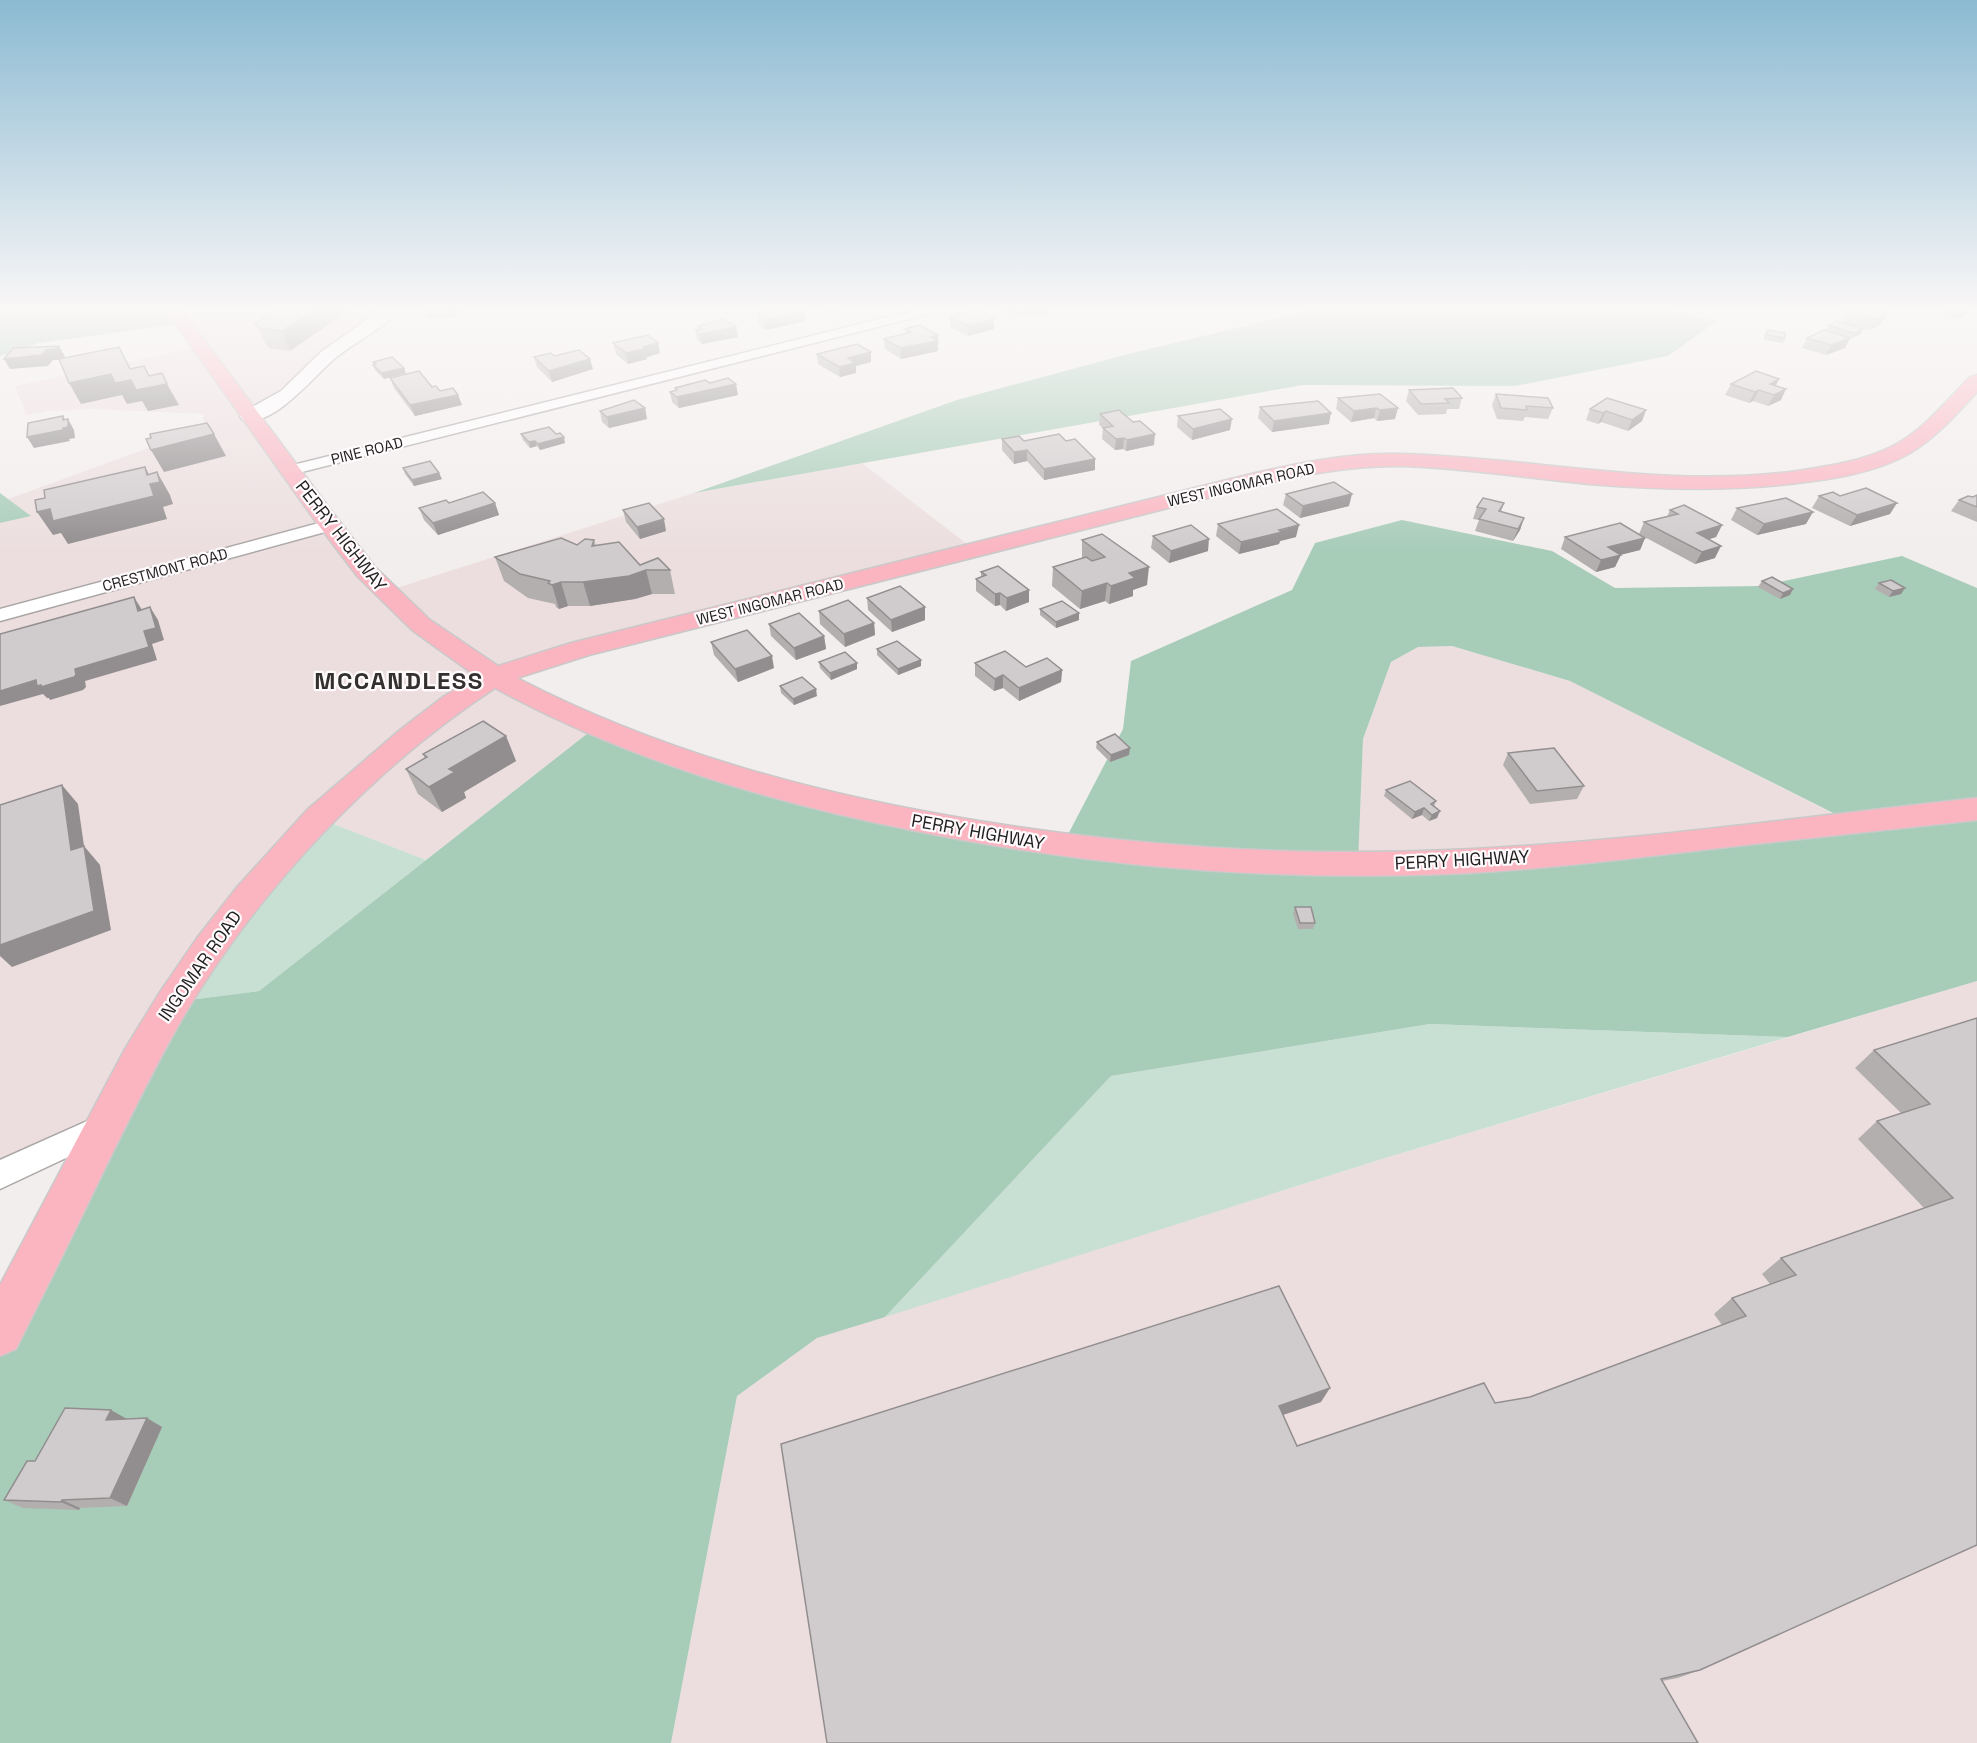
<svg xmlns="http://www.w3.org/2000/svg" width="1977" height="1743" viewBox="0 0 1977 1743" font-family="'Space Grotesk',sans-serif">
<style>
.built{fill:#ecdedf}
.green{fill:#c8e0d3}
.forest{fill:#a7ccb8;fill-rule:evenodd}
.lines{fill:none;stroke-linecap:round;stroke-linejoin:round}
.street-casing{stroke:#aba6a6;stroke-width:3}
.secondary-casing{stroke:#aba6a6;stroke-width:3}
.primary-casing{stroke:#c9c9c9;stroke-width:3}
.street{fill:#fff;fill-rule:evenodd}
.secondary{fill:#fff;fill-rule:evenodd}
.primary{fill:#fab5c1;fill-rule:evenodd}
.wall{fill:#b3afaf}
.shaded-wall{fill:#928e8f}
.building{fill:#d0cbcc;stroke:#928e8f;stroke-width:1.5}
.labels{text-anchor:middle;stroke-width:4.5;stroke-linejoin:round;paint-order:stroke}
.far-street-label{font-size:15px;fill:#201f1f;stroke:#fffbfc}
.street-label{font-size:18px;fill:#201f1f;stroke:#fffbfc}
.district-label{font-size:24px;font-weight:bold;letter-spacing:1.5px;fill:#333030;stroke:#fffbfc}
</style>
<rect width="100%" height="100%" fill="#f3eeee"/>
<g class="built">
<polygon points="173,309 392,309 251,416 384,592 694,493 862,463 976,551 495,675 597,726 426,860 318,818 105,1126 0,1175 0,523 30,516 8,499 204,428 203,414 93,409 50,411 26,415 15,386 200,347"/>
<polygon points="1452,646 1570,681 1852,823 1358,864 1363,739 1391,662 1418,647"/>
<polygon points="1977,981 1977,1743 671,1743 737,1396 817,1338 1382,1159"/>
</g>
<g class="green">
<polygon points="318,818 426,860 259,991 173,1002"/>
<polygon points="1430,1024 1788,1037 1382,1159 885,1317 1111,1076"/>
</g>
<g class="forest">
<polygon points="0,309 173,309 184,323 39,343 0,356"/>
<polygon points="1317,309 1663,309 1717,321 1668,356 1515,386 1303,385 694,493 957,400 1132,353"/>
<polygon points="0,493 31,516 0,523"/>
<path d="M 1402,520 L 1552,551 L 1615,588 L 1760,586 L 1902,556 L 1977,588 L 1977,981 L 1788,1037 L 1430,1024 L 1111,1076 L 885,1317 L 817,1338 L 737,1396 L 671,1743 L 0,1743 L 0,1333 L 173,1002 L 259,991 L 597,726 L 685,761 L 1062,846 L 1123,729 L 1131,661 L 1292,590 L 1315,543 ZM 1452,646 L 1570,681 L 1851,822 L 1358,864 L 1363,739 L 1391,662 L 1418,647 Z"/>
</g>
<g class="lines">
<g class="street-casing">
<g id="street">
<polygon points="920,309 939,309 937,312 290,475 282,470 285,467"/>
<polygon points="330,520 338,525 336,529 0,621 0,609"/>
<polygon points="105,1113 115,1117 120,1126 115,1135 0,1189 0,1160"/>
</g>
</g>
<g class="secondary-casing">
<path id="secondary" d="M 382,309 L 400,309 C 387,327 351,344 333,360 C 313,377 273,428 243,420 L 240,416 L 243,412 L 281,391 L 321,352 Z"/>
</g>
<g class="primary-casing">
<path id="primary" d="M 165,309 L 181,309 L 329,508 L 375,567 L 430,620 L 498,666 L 571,643 L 1239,477 C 1293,464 1348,452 1404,454 C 1536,458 1665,489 1797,471 C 1830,466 1863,461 1893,446 C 1924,430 1946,401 1970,377 L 1977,375 L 1977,392 C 1956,414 1937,437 1910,453 C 1879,471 1841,478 1806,482 C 1734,492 1662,490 1589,484 C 1527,478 1466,468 1404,466 C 1349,465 1296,476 1243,489 L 589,655 L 517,678 C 662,753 819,795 979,821 C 1135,846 1292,857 1449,850 C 1625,843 1801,817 1977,798 L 1977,820 C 1894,829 1811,838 1728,847 C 1635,858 1541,870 1448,874 C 1268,881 1087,866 911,830 C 766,801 626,759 495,688 C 373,768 260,888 185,1014 C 157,1062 133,1112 108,1162 C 78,1225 47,1287 16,1349 L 0,1356 L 0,1285 L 125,1049 L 160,992 L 197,938 L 238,886 L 307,810 L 400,730 L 443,697 L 476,676 L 412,630 L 358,577 L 313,518 Z"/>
</g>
<use href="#street" class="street"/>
<use href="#secondary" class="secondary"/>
<use href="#primary" class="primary"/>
</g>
<g class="wall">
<polygon points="278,309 290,351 269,348 265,343 255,323"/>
<polygon points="425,309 463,309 453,318 428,318"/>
<polygon points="1006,309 1047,309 1049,314 1038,317 1031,314 1016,317 1006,312"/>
<polygon points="766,310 804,311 805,321 766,330 759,325 757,315 766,313"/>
<polygon points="1886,311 1881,324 1869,330 1842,322 1847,312"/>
<polygon points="1947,311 1968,311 1965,316 1959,319 1944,315"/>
<polygon points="950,317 994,329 968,336 950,327"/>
<polygon points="1829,325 1863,329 1860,334 1852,338 1846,337 1850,338 1845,348 1826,355 1802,348 1807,338 1836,334 1826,330"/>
<polygon points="698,326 738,337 702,344 697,340 695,330 698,329"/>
<polygon points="905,329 938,335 938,351 901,359 885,349 884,339 905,334"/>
<polygon points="1767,330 1785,338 1783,343 1764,340 1764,335"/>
<polygon points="613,343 660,353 647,357 647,359 628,364 616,354"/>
<polygon points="871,352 871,362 856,366 856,373 840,377 818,364 817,354"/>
<polygon points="554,356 593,369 552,382 537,367 534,357"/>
<polygon points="373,362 406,373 384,379 375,370 373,365 374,365"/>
<polygon points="390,378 432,387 440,391 458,395 462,405 415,416 394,388"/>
<polygon points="710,383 738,395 679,408 672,402 670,392 675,390 675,388"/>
<polygon points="1731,384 1776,385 1781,400 1768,406 1753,401 1749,403 1725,395"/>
<polygon points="1409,390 1462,398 1459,409 1447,409 1446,414 1418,415 1406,401"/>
<polygon points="1380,394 1395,419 1377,421 1374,418 1351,422 1336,409 1338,398"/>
<polygon points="1496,394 1553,408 1548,419 1525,417 1523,421 1497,419 1492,405"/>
<polygon points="1260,407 1329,424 1272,432 1258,418"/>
<polygon points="645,408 647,419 609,428 602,422 600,411"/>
<polygon points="1590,409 1646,410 1642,421 1628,431 1601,422 1598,424 1586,420"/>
<polygon points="1100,414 1154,445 1126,451 1123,449 1115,450 1102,439 1103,428 1099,425"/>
<polygon points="1178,416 1230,430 1192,440 1177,427"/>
<polygon points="521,434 565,443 540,450 537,446 530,448 523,440"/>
<polygon points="1002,439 1024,441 1095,470 1044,480 1027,461 1014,464 1002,450"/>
<polygon points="403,468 442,479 414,486 405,474"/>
<polygon points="1286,494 1349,506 1300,518 1283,505"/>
<polygon points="1977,495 1977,522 1951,511 1959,500 1973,497"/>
<polygon points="1819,496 1840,496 1890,514 1850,526 1812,508"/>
<polygon points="449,503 495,503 499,515 438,535 424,520 419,508"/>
<polygon points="1504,503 1501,512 1524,518 1520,530 1513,541 1475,531 1479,520 1473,519 1477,507"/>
<polygon points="1737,508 1806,524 1757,535 1731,520"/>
<polygon points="623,510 666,531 640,539 626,522"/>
<polygon points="1670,510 1722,525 1716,537 1709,539 1715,558 1695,564 1639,534 1644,522 1667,517"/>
<polygon points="1218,524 1296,537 1280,541 1279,544 1239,554 1216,536"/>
<polygon points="1153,536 1208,551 1169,563 1151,548"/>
<polygon points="1565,537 1645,538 1640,550 1620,555 1615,567 1596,572 1561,549"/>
<polygon points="594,540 596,546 640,565 670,570 675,594 652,594 635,599 590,606 568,606 559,609 556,607 555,604 528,598 504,581 495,557 577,545"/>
<polygon points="1082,540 1147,585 1133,590 1133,596 1109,604 1105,601 1080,609 1052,586 1053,567 1082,558"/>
<polygon points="981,572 1029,602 1006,611 1000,605 995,606 976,591 976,579 981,577"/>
<polygon points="1762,581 1790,595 1780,599 1758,587"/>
<polygon points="1879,583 1901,594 1889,597 1875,589"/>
<polygon points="867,598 925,607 925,620 892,632 868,610"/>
<polygon points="1040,609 1079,613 1079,620 1056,628 1040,615"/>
<polygon points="819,611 874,623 875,635 845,647 820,624"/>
<polygon points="769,624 824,636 826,649 796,660 771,636"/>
<polygon points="711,642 774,668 738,682 714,655"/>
<polygon points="877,649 921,666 898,675 877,655"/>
<polygon points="819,662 857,669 831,680 820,668"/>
<polygon points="975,663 1062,670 1061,682 1019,701 1003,688 994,691 975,676"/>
<polygon points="780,686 817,696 794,705 781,693"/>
<polygon points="506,736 516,761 464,792 466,798 442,812 418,794 406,769 425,759 423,754"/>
<polygon points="1097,742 1129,755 1110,762 1096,748"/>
<polygon points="1508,753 1584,786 1577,799 1530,804 1503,765"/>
<polygon points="1386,790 1436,801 1434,807 1437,818 1429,821 1422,815 1412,819 1384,796"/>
<polygon points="1295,907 1315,923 1313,929 1298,929 1293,914"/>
<polygon points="1977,1018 1977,1545 1700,1670 1678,1678 1662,1681 781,1444 1321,1402 1283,1415 1297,1446 1495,1403 1530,1397 1722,1325 1714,1314 1732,1298 1770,1284 1762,1274 1781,1258 1924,1208 1858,1139 1877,1121 1901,1113 1855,1068 1874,1050"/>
<polygon points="127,1419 162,1427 127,1506 80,1508 79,1510 23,1508 4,1500 35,1461"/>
</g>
<g class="shaded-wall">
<polygon points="315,309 351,309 290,351 282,331"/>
<polygon points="450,309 463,309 453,318"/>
<polygon points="830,309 853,309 830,312"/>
<polygon points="1031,309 1031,314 1016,317 1016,313"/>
<polygon points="1049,309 1049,314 1038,317 1038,312"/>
<polygon points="804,311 805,321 766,330 765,320"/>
<polygon points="1886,311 1884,315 1886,314 1881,324 1869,330 1875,320 1881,313"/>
<polygon points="1968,311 1965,316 1959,319 1962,314"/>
<polygon points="994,319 994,329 968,336 968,326"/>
<polygon points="736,327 738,337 702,344 700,334"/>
<polygon points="1863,329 1860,334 1852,338 1855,333"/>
<polygon points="938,335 938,351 901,359 900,348"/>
<polygon points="1850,338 1845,348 1826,355 1831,345"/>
<polygon points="658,343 660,353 647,357 647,359 628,364 626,353 643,347"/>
<polygon points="59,346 65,356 62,360 53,360 48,366 10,369 4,359 46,350"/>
<polygon points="119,347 141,389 167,384 179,405 148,411 142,401 127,404 122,395 81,404 69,383 130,369"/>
<polygon points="871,352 871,362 856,366 856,373 840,377 839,367 848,358"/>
<polygon points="590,359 593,369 552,382 549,371"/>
<polygon points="404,368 406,373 384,379 382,373"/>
<polygon points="1779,379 1774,389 1770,384"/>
<polygon points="736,384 738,395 679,408 677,397"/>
<polygon points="1786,389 1781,400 1768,406 1774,395"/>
<polygon points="1759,390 1753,401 1749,403 1755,392"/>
<polygon points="458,395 462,405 415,416 410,405"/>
<polygon points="645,408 647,419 609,428 607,417"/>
<polygon points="1376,408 1374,418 1351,422 1354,411"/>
<polygon points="1398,408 1395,419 1377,421 1380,410"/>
<polygon points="1646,410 1642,421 1628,431 1632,420"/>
<polygon points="1606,411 1601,422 1598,424 1603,413"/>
<polygon points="1331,413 1329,424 1272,432 1274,421"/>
<polygon points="63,416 68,424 68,419 74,430 75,438 69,439 70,441 34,448 27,437 63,420"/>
<polygon points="1232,419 1230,430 1192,440 1193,429"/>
<polygon points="214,434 226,456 164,472 151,450"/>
<polygon points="1155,434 1154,445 1126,451 1127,440"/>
<polygon points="564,437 565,443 540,450 538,444"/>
<polygon points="1124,438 1123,449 1115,450 1116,439"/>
<polygon points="535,441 537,446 530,448 529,442"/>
<polygon points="1027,450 1027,461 1014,464 1014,452"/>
<polygon points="1095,459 1095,470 1044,480 1044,469"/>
<polygon points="145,467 154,483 157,472 170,495 173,504 163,507 167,519 68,544 61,533 53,535 37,512 147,475"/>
<polygon points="439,473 442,479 414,486 412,480"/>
<polygon points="1352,494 1349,506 1300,518 1303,506"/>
<polygon points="495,503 499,515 438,535 433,523"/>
<polygon points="1897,503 1890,514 1850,526 1857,515"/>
<polygon points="1813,512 1806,524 1757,535 1764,524"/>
<polygon points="1524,518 1520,530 1513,541 1518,529"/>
<polygon points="664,519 666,531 640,539 637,527"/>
<polygon points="1299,525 1296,537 1280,541 1279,544 1239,554 1241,542"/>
<polygon points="1722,525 1716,537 1691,545 1697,533"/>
<polygon points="1645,538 1640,550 1603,559 1608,547"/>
<polygon points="1209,539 1208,551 1169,563 1171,551"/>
<polygon points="1721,546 1715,558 1695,564 1702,552"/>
<polygon points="1621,555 1615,567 1596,572 1601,560"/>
<polygon points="1149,567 1147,585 1133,590 1133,596 1109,604 1111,586 1129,573"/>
<polygon points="646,570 652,594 635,599 590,606 583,582"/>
<polygon points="561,582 568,606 559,609 552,585"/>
<polygon points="1107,583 1105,601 1080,609 1082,591"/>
<polygon points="1905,588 1901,594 1889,597 1893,591"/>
<polygon points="1793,589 1790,595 1780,599 1783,593"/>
<polygon points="1029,590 1029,602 1006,611 1007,598"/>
<polygon points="1000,593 1000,605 995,606 995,594"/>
<polygon points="134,597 142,610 138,611"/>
<polygon points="150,607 158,620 164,640 152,644 157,660 85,681 86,687 83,690 50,700 49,698 47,698 43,694 0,706 0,691 75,669 144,631"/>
<polygon points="925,607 925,620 892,632 891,620"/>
<polygon points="1079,613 1079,620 1056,628 1056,622"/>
<polygon points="874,623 875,635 845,647 844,634"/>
<polygon points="824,636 826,649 796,660 794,648"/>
<polygon points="772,656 774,668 738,682 735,669"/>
<polygon points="921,660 921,666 898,675 898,669"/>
<polygon points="857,663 857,669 831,680 830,673"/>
<polygon points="1062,670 1061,682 1019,701 1019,688"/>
<polygon points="1003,675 1003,688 994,691 995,679"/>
<polygon points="816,689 817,696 794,705 793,699"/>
<polygon points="506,736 516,761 464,792 466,798 442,812 429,787 449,769"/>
<polygon points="1130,748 1129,755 1110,762 1111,755"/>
<polygon points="62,785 78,804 84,846 100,865 111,930 12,967 0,956 0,945 71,850"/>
<polygon points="1424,808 1422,815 1412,819 1415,812"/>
<polygon points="1440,811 1437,818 1429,821 1432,815"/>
<polygon points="1330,1388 1321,1402 1271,1419 1279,1406"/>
<polygon points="111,1410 127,1419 122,1429 106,1420"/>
<polygon points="147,1418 162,1427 127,1506 110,1498"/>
<polygon points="62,1500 80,1508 79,1510 61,1502"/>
</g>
<g class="building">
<polygon points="278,309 315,309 282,331 259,328 255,323"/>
<polygon points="772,309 800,309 804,311 765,320 757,315 769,312 766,310"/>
<polygon points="1008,309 1049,309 1038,312 1031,309 1016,313"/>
<polygon points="1855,309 1877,309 1886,311 1883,313 1886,314 1875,320 1847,312"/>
<polygon points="1950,309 1959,309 1968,311 1962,314 1947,311"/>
<polygon points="976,310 994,319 968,326 950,317"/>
<polygon points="723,319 736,327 700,334 695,330 702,329 698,326"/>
<polygon points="1837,321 1863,329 1855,333 1838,330 1841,329 1829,325"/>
<polygon points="919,325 938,335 931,337 938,341 900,348 884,339 911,332 905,329"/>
<polygon points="1767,330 1785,333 1785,338 1767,335"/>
<polygon points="1824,330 1850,338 1831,345 1807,338"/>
<polygon points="648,335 658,343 643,347 645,349 626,353 613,343"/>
<polygon points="857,344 871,352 848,358 855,363 839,367 817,354"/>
<polygon points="59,346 55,349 46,350 42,355 4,359 13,348"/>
<polygon points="119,347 130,369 144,366 149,376 162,373 167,384 136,390 131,380 115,383 111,374 69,383 59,359"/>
<polygon points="579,350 590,359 549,371 534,357 551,353 554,356"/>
<polygon points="392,357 404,368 382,373 373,365 376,364 373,362"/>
<polygon points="419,371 432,387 436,386 440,391 453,388 458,395 410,405 390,378"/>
<polygon points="1756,371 1779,379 1770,384 1786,389 1774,395 1759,390 1755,392 1731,384"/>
<polygon points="728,378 736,384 677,397 670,392 677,390 675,388 705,380 710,383"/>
<polygon points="1453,388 1462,398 1445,399 1449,403 1421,404 1409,390"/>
<polygon points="1380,394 1398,408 1380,410 1376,408 1354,411 1338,398"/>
<polygon points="1496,394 1548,398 1553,408 1526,406 1527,410 1501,408"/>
<polygon points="1607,398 1646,410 1632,420 1606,411 1603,413 1590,409"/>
<polygon points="634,400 645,408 607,417 600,411"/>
<polygon points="1318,401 1331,413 1274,421 1260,407"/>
<polygon points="1220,409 1232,419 1193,429 1178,416"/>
<polygon points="1119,410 1133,422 1140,421 1155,434 1127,440 1124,438 1116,439 1103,428 1113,426 1100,414"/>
<polygon points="63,416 63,420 68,419 68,427 63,428 63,430 27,437 28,423"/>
<polygon points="207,423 214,434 151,450 146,439 151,438 150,434"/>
<polygon points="549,427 556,434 560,433 564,437 538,444 535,441 529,442 521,434"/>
<polygon points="1059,434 1066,441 1075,439 1095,459 1044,469 1027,450 1014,452 1002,439 1019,436 1024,441"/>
<polygon points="430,461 439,473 412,480 403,468"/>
<polygon points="145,467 147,475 157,472 160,482 150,484 154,496 53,521 50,509 37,512 35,500 45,498 44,490"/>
<polygon points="1334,482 1352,494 1303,506 1286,494"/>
<polygon points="1866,488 1897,503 1857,515 1819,496 1833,492 1840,496"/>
<polygon points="483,492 495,503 433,523 419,508 446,500 449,503"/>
<polygon points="1977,495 1977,507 1959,500 1968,496 1973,497"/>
<polygon points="1483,498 1504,503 1499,511 1524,518 1518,529 1479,519 1486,509 1477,507"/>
<polygon points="1786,498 1813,512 1764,524 1737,508"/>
<polygon points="649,503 664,519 637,527 623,510"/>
<polygon points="1684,505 1722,525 1697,533 1721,546 1702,552 1644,522 1678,514 1670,510"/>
<polygon points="1277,509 1299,525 1279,530 1282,532 1241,542 1218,524"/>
<polygon points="1620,523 1645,538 1608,547 1621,555 1601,560 1565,537"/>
<polygon points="1191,525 1209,539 1171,551 1153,536"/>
<polygon points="1102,534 1149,567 1129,573 1135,578 1111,586 1107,583 1082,591 1053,567 1086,557 1092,561 1105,557 1082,540"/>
<polygon points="561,538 577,545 585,539 594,540 592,546 619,542 640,565 658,558 670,570 646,570 629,576 583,582 561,582 552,585 548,583 550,581 520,574 495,557"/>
<polygon points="998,566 1029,590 1007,598 1000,593 995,594 976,579 986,575 981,572"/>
<polygon points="1772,577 1793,589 1783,593 1762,581"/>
<polygon points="1891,580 1905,588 1893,591 1879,583"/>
<polygon points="900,586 925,607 891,620 867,598"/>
<polygon points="134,597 138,611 150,607 156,628 144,631 149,647 75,669 76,675 74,677 41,687 41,685 37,686 36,680 0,691 0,634"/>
<polygon points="848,600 874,623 844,634 819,611"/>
<polygon points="1062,601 1079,613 1056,622 1040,609"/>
<polygon points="799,613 824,636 794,648 769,624"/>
<polygon points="747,630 772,656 735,669 711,642"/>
<polygon points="897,641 921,660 898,669 877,649"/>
<polygon points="1005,651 1026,667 1047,658 1062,670 1019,688 1003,675 995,679 975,663"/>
<polygon points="845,652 857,663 830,673 819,662"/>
<polygon points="802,677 816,689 793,699 780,686"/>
<polygon points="483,721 506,736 449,769 455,772 429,787 406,769 427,757 423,754"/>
<polygon points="1115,734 1130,748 1111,755 1097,742"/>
<polygon points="1554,748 1584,786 1537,791 1508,753"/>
<polygon points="1410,781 1436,801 1431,804 1440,811 1432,815 1424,808 1415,812 1386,790"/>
<polygon points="62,785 71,850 84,846 94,911 0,945 0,805"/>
<polygon points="1295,907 1311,907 1315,923 1300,923"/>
<polygon points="1977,1018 1977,1545 1700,1670 1661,1679 1698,1743 827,1743 781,1444 1279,1286 1330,1388 1279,1406 1297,1446 1484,1383 1495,1403 1530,1397 1746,1316 1732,1298 1796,1275 1781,1258 1953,1198 1877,1121 1930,1104 1874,1050"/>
<polygon points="65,1408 111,1410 106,1420 147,1418 110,1498 62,1500 61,1502 4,1500 27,1461 35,1461"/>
</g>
<linearGradient id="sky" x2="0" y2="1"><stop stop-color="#8bbad2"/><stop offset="0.56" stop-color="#faf7f7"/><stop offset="1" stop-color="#faf7f7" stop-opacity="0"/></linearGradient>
<rect width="1977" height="553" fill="url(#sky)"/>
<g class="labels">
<g class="far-street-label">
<text transform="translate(367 451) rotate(-14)" y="5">PINE ROAD</text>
<text transform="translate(1241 485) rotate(-13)" y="5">WEST INGOMAR ROAD</text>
<text transform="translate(165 570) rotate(-15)" y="5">CRESTMONT ROAD</text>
<text transform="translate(770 602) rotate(-14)" y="5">WEST INGOMAR ROAD</text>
</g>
<g class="street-label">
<text transform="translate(341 536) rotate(52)" y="6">PERRY HIGHWAY</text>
<text transform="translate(978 832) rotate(10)" y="6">PERRY HIGHWAY</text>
<text transform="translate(1462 860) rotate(-3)" y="6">PERRY HIGHWAY</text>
<text transform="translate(200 966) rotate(-55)" y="6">INGOMAR ROAD</text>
</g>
<g class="district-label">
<text x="399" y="689">MCCANDLESS</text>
</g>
</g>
</svg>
